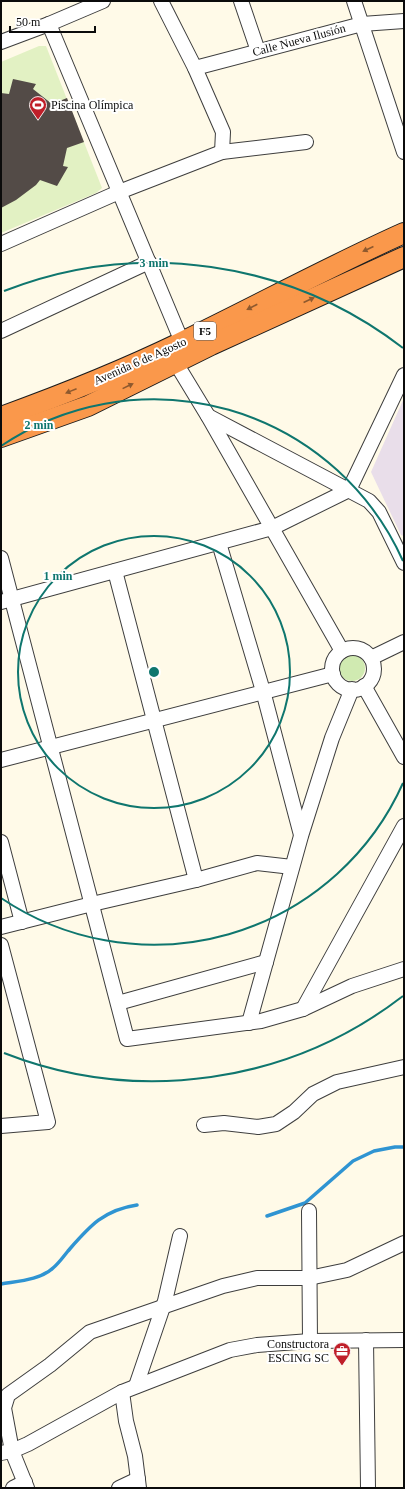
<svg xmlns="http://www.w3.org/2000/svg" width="405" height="1489" viewBox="0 0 405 1489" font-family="'Times New Roman',serif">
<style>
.industrial{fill:#e9deea}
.green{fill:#d0eab1}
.pitch{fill:#e2f1c3}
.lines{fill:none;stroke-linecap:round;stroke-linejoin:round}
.stream{stroke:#2f94d2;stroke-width:3.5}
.building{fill:#534b47}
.minor-casing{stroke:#3e3e3e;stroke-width:16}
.highway-casing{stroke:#1c1c1c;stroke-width:22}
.minor{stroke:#fff;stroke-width:14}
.highway{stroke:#fa984b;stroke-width:20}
.oneway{fill:#8e592e}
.ring{fill:none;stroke:#0f766e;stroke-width:2}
.labels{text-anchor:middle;stroke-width:4;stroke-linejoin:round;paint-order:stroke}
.shield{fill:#fff;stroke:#545454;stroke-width:1}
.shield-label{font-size:11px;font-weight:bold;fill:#0b0b0b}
.street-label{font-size:12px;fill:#0b0b0b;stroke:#fff}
.poi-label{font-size:12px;fill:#0b0b0b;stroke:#fff;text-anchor:start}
.centre{fill:#0f766e;stroke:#fff;stroke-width:2}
.ring-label{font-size:12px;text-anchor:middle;font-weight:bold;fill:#0f766e;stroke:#fff;stroke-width:4;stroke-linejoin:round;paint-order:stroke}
</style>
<rect width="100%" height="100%" fill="#fffae8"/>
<polygon class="industrial" points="404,398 404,536 401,535 371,472"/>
<circle class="green" cx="352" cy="668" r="13"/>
<polygon class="pitch" points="39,46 46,46 102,188 96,193 1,233 1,62"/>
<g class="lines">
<g class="stream">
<polyline points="267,1216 305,1203 353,1161 374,1151 395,1147 404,1147"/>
<path d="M 1,1284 C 18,1281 40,1280 53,1268 C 59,1263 63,1257 68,1251 C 89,1227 103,1210 137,1205"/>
</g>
</g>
<polygon class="building" points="13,79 36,84 33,89 52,104 67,98 84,142 67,148 63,166 68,167 57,186 40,180 36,185 16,200 1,208 1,93 9,94"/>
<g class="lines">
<g class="minor-casing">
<g id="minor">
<polyline points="161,1 195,68 223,132 222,152"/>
<polyline points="241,1 258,51"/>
<polyline points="354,1 404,152"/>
<polyline points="49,24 182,342"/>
<polyline points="1,42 49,24 103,1"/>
<polyline points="195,68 362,24 404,21"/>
<polyline points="1,244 119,192 222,152 306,142"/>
<polyline points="1,331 149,262"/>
<polyline points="171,355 208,416 342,651"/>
<polyline points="208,416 369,501 379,512 404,563"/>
<polyline points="219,543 263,691 301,835"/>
<polyline points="1,558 127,1039 261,1021 303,1009 352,986 404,969"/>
<polyline points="115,571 196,880"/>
<polyline points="1,602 272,528 349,490 404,375"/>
<circle cx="353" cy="669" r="21"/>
<polyline points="371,658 404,642"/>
<polyline points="364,686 404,757"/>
<polyline points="1,760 333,674"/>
<polyline points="1,842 22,922"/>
<polyline points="1,927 92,904 196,880 257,863 292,867"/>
<polyline points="1,945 48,1122 1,1126"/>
<polyline points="118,1003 266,962"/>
<polyline points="303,1009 404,826"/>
<polyline points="249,1023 301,836 332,738 352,689"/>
<polyline points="204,1125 224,1123 258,1127 276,1124 294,1112 313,1094 337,1082 404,1067"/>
<polyline points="309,1211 310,1341"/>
<polyline points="366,1340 368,1488"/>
<polyline points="136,1386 165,1301 180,1236"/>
<polyline points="122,1392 126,1421 135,1456 139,1488"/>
<polyline points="1,1453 12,1451 28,1444 122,1392 230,1350 257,1345 310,1341 404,1340"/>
<polyline points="13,1488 25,1482"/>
<polyline points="27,1488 12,1451 4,1408 8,1395 50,1365 90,1332 223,1286 257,1278 309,1278 347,1270 404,1243"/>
<polyline points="119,1488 138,1479"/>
</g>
</g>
<g class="highway-casing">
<g id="highway">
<path d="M 1,417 C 62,395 122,371 180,343 C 255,307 328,267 404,233"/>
<polyline points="1,437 88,406 211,345 404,257"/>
</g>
</g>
<use href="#minor" class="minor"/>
<use href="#highway" class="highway"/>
</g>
<defs><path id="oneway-solid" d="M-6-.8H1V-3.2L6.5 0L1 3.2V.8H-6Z"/></defs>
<g class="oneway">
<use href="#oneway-solid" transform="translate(368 249) rotate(155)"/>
<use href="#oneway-solid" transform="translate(309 300) rotate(-25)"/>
<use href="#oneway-solid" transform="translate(252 307) rotate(153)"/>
<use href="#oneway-solid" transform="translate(128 386) rotate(-26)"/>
<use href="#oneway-solid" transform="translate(71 391) rotate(158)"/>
</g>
<g class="ring">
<circle cx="154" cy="672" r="136"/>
<path d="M403 783A273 273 0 0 1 1 898M1 446A273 273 0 0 1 403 561"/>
<path d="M403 996A409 409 0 0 1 4 1053M4 291A409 409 0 0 1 403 348"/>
</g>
<defs>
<g id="stadium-pin" transform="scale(0.9)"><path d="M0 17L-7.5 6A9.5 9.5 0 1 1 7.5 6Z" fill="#bf1f29" stroke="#fff"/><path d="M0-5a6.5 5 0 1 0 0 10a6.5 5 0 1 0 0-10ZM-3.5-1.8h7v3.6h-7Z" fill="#fff"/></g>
<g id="office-pin" transform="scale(0.9)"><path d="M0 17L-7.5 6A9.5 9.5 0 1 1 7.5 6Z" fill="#bf1f29" stroke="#fff"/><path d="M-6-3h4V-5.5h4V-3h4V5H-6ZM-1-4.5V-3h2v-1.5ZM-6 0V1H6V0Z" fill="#fff"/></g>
</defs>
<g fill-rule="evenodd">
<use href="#stadium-pin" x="38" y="105"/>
<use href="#office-pin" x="342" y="1351"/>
</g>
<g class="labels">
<rect class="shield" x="194" y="322" width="22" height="18" rx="3"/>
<g class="shield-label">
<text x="205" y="335">F5</text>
</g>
<g class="street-label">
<text transform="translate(299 40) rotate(-15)" y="4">Calle Nueva Ilusión</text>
<text transform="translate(140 361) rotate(-24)" y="4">Avenida 6 de Agosto</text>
</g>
<g class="poi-label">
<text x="51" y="109">Piscina Olímpica</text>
<text x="329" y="1348" text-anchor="end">Constructora<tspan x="329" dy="14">ESCING SC</tspan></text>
</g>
</g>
<circle cx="154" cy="672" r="6" class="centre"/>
<g class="ring-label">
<text x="154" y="267">3 min</text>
<text x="39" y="429">2 min</text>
<text x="58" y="580">1 min</text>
</g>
<rect width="405" height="1489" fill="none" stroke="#0b0b0b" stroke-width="4"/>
<path d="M10 26v6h85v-6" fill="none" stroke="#0b0b0b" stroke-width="2"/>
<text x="16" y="26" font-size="12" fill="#0b0b0b" stroke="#ffffff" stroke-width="3" paint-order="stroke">50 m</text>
</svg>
